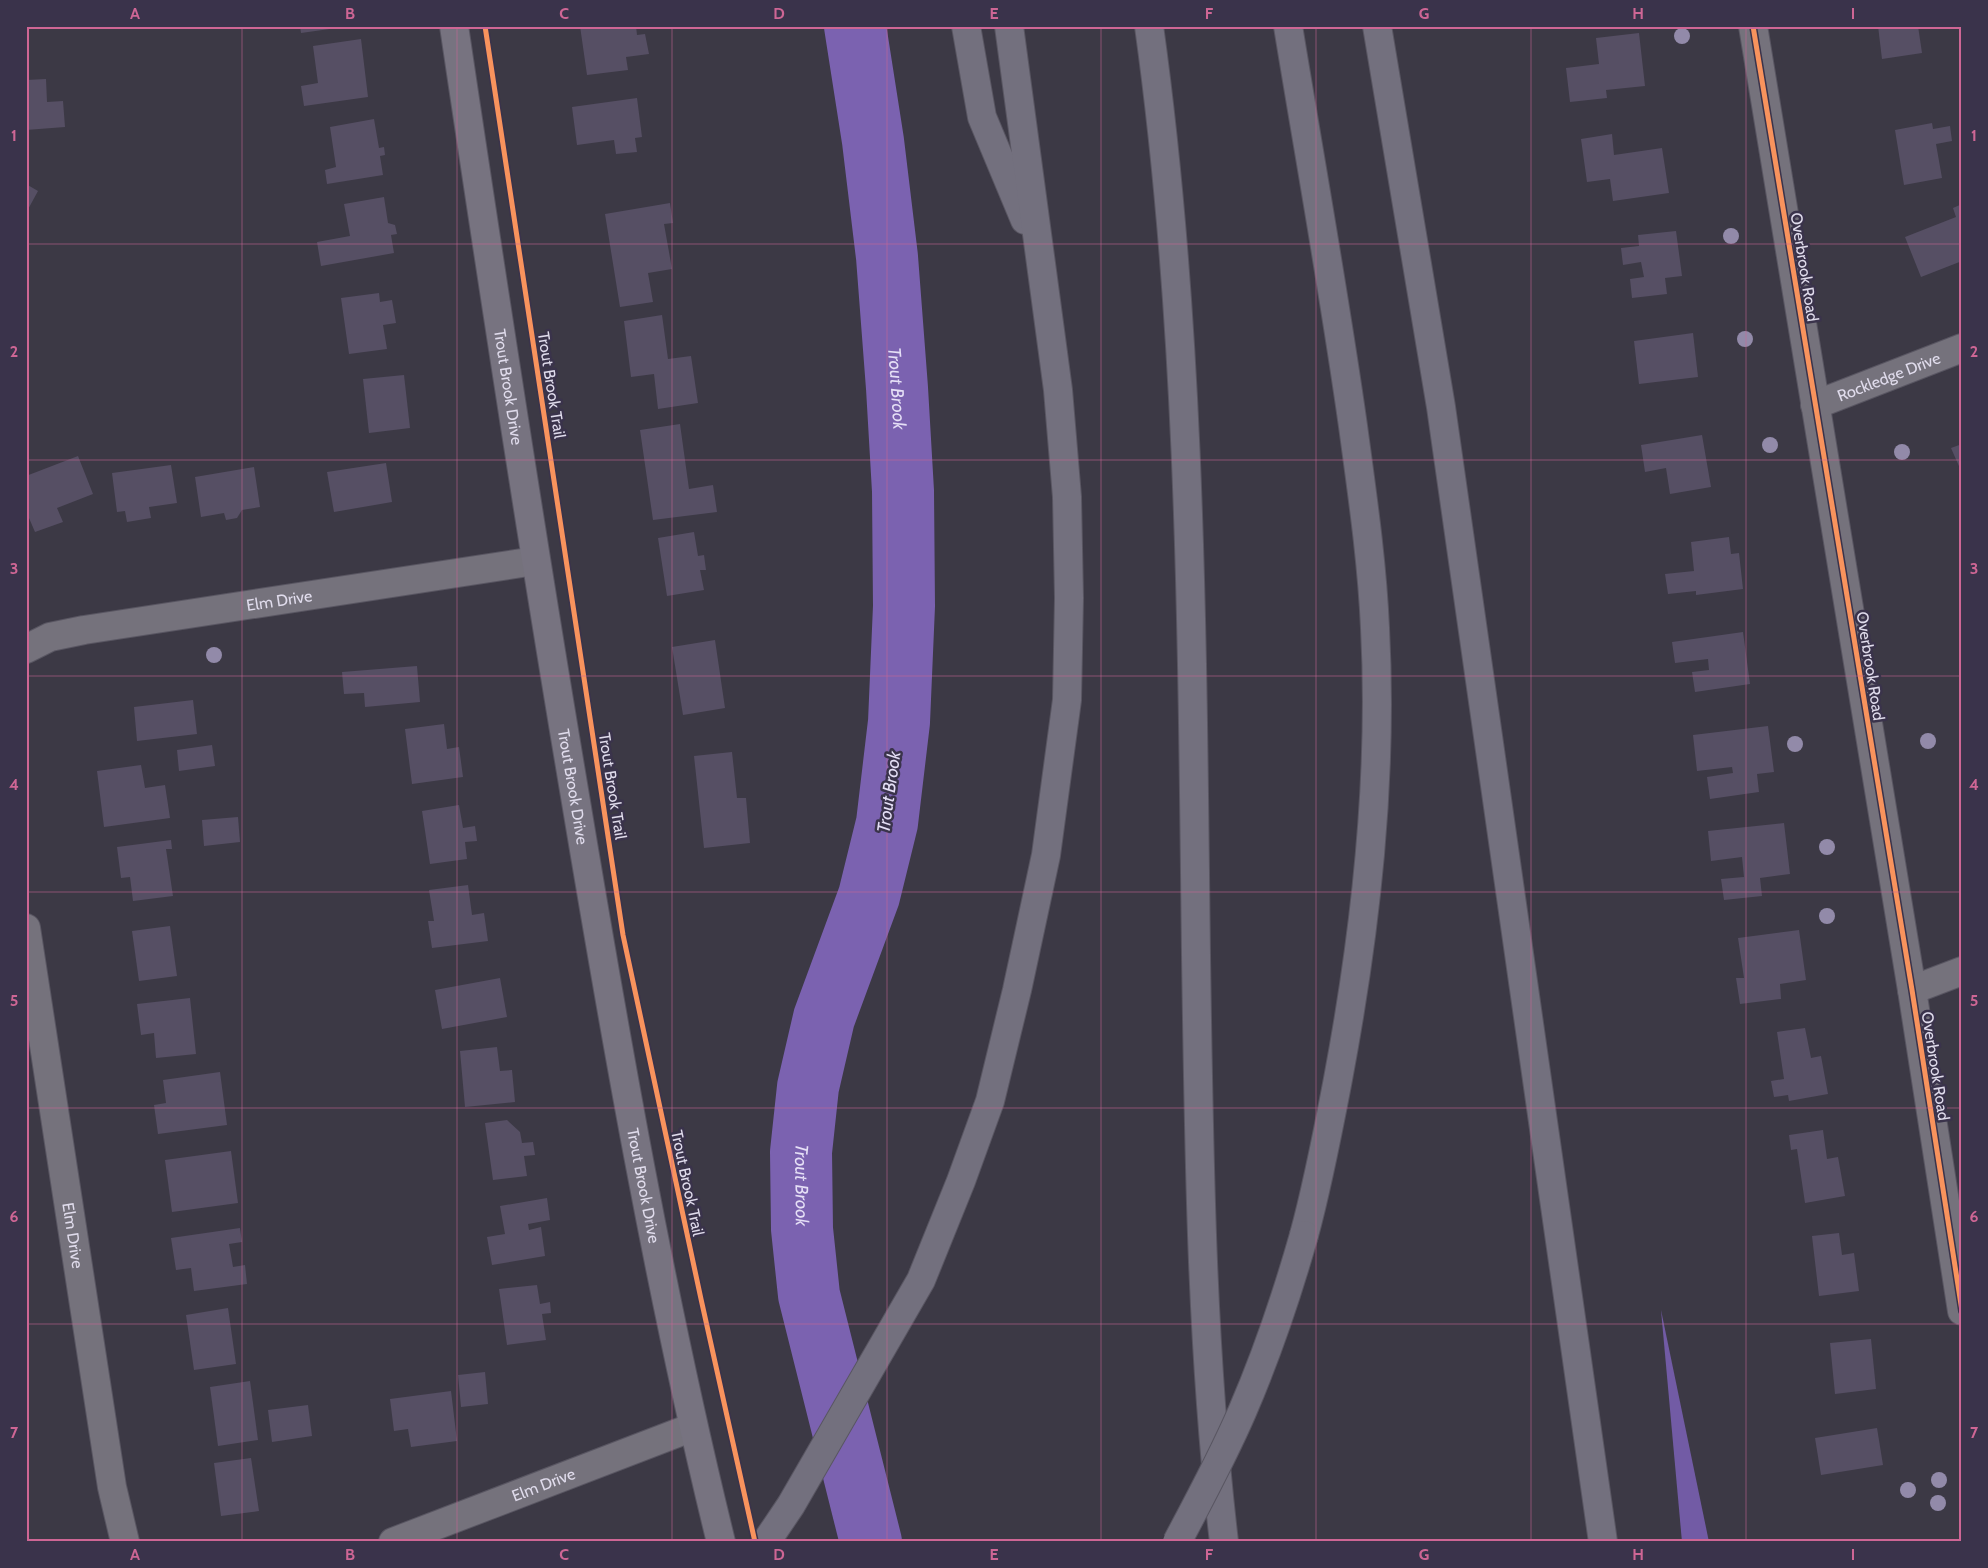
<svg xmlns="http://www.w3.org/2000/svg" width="1988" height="1568" viewBox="0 0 1988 1568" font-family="Cabin,sans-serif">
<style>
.forest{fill:#725ba5}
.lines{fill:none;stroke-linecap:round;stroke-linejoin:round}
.river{stroke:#7b62b0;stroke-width:62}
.building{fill:#564f64}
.minor-casing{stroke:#595662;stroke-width:30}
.major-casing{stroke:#595662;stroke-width:30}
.highway-casing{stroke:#595662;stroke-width:30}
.minor{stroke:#75727c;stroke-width:28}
.major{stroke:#777380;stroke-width:28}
.highway{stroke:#73707e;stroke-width:28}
.highway-bridge-casing{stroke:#595662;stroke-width:30;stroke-linecap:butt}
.highway-bridge{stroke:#73707e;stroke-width:28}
.cycleway-casing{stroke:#3a334b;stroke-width:8}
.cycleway{stroke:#f8935d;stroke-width:5}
.tree{fill:#928aa9}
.grid{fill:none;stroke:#ce6695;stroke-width:1;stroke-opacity:0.55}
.labels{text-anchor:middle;stroke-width:5;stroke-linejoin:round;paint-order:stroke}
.street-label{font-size:16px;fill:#e0dcec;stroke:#3a334b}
.water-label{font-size:18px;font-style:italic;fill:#e5dff6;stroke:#3a334b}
.neatline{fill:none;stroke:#ce6695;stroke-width:2}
.grid-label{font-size:16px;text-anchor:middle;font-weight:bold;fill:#ce6695}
</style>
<rect width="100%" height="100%" fill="#3c3945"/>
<polygon class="forest" points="1661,1310 1709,1542 1682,1542"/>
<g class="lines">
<path class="river" id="s1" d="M 855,26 L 873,141 L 887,257 L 897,388 L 903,491 L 904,606 L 899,722 L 887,823 L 869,896 L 824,1018 L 808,1087 L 801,1152 L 802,1229 L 809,1295 L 871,1542"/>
</g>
<g class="building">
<polygon points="300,26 343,26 344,27 301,33"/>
<polygon points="580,26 636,26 637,35 645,34 649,54 626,57 628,70 587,75"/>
<polygon points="1878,26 1918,26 1922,53 1882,59"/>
<polygon points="1639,33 1645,86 1606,90 1607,98 1570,102 1566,68 1599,64 1596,38"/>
<polygon points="361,39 368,97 304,106 301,86 318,83 313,46"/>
<polygon points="46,79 47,102 63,101 65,127 26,130 26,80"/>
<polygon points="637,98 642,137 635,138 637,152 616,154 614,140 577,145 572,107"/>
<polygon points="374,119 379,148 384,147 385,155 380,156 383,175 327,184 325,170 336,167 330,127"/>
<polygon points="1932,123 1933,129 1950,126 1952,141 1936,144 1942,178 1904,185 1895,130"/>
<polygon points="1612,134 1614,155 1662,148 1669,193 1613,201 1610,179 1587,182 1581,139"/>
<polygon points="26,184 38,191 26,213"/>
<polygon points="384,197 388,223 395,225 397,234 391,235 394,253 321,266 317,242 350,236 344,204"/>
<polygon points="670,203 673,223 664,224 672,269 648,273 653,302 620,307 605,214"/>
<polygon points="1962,204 1962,236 1959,238 1962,246 1962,261 1921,277 1905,237 1956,217 1953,208"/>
<polygon points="1676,231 1682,276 1665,278 1667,294 1632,298 1630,279 1644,277 1641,262 1623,265 1621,248 1639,246 1638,235"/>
<polygon points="379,293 380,302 392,300 396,323 383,325 387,349 349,354 341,298"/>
<polygon points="662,315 668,359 691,356 698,403 658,409 654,374 631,377 624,321"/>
<polygon points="1693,333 1698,377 1639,384 1634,341"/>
<polygon points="404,375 410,428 369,433 363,379"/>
<polygon points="680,424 689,489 713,485 717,512 653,520 640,430"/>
<polygon points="1702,435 1711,487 1670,494 1666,468 1645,472 1641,445"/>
<polygon points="1962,444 1962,473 1951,448"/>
<polygon points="78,456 93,494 57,508 63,522 35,532 26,511 26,476"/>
<polygon points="386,463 392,502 334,512 327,472"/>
<polygon points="171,465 177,503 149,507 151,518 127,522 125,511 117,512 112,473"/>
<polygon points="254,467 260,507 242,510 237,518 226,520 224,513 201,517 195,477"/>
<polygon points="694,532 698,556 704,555 706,570 700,570 704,590 667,596 658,538"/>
<polygon points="1729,537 1731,554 1739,553 1743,589 1696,595 1696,591 1668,594 1665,574 1694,571 1691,542"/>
<polygon points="1743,632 1750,684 1695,692 1692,672 1709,670 1708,659 1675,663 1672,642"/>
<polygon points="715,640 725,708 683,715 672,647"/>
<polygon points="417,666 420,702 365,707 364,693 344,694 342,672"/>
<polygon points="193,700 197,734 137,741 134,707"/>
<polygon points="444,724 447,749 459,747 463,777 412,784 405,729"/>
<polygon points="1768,726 1774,772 1757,774 1759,792 1710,799 1707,777 1733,773 1732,767 1697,771 1693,735"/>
<polygon points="212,745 215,766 179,771 177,750"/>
<polygon points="732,752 737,798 746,798 750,843 704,848 694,756"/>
<polygon points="141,765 145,788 165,785 170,818 104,827 97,771"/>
<polygon points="459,805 463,828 475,826 477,841 465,842 467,859 430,864 422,811"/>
<polygon points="238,817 240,842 204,846 202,820"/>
<polygon points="1784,823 1790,874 1760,878 1762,896 1724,900 1721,879 1744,877 1742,857 1711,861 1708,831"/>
<polygon points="171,840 172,849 166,849 173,896 133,901 130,877 121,878 117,847"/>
<polygon points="468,885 472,915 484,913 488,941 432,948 428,921 434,921 429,890"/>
<polygon points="170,926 177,976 139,981 132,931"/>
<polygon points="1799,930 1806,980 1780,984 1781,999 1740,1004 1736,978 1744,978 1738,938"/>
<polygon points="500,978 507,1017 442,1029 435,990"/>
<polygon points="190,998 196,1054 156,1058 154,1033 141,1035 137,1004"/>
<polygon points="1805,1028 1811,1058 1821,1056 1828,1094 1789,1101 1788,1095 1774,1097 1771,1081 1784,1079 1777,1032"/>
<polygon points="497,1047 500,1071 512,1070 515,1102 465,1107 460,1051"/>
<polygon points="220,1072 227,1125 158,1134 154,1105 166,1103 163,1080"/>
<polygon points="507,1120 520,1132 522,1143 533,1142 535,1155 524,1156 527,1176 493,1180 485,1123"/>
<polygon points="1823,1130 1827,1159 1838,1157 1845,1196 1805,1203 1797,1149 1791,1150 1789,1135"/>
<polygon points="231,1151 238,1203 172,1212 165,1160"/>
<polygon points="547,1198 550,1220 528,1224 529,1230 541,1227 545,1256 492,1265 487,1237 505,1234 500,1206"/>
<polygon points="240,1228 242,1242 229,1244 233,1267 245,1265 247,1284 194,1291 191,1268 176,1270 171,1238"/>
<polygon points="1839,1233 1842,1255 1854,1253 1859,1291 1819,1296 1812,1236"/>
<polygon points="537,1285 540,1304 550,1302 551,1313 542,1314 546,1340 507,1345 499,1289"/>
<polygon points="228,1308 236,1364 194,1370 186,1315"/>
<polygon points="1871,1339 1876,1389 1835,1394 1830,1343"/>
<polygon points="485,1372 488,1404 461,1407 458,1375"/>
<polygon points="250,1381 258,1440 218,1446 210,1387"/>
<polygon points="451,1391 457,1441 411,1447 408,1429 394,1431 390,1399"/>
<polygon points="308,1405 312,1436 272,1442 268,1410"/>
<polygon points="1877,1428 1883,1465 1821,1475 1815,1438"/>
<polygon points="251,1458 259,1511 221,1516 214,1463"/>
</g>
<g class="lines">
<g class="minor-casing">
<g id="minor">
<polyline points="1753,26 1912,990 1962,1311"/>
<path id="s2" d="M 1815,405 L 1962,348"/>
<path id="s3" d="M 26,649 L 50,637 L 84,630 L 535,561"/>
<path id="s4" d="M 26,928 L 112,1487 L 125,1542"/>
<polyline points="1912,990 1962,971"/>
<path id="s5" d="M 393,1542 L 693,1427"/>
</g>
</g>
<g class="major-casing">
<g id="major">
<path id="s6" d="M 454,26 C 492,281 531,536 574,790 C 616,1042 660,1294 721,1542"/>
</g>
</g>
<g class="highway-casing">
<g id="highway">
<polyline points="966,26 982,117 1025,220"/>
<path d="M 1149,26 C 1192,334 1192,645 1196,955 C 1199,1151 1201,1347 1224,1542"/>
<path d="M 1288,26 C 1310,160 1334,292 1353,426 C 1362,493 1372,560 1375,628 C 1383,779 1366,930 1338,1079 C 1328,1131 1318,1184 1304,1235"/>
<polyline points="1377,26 1441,407 1603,1542"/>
<polyline points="766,1542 791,1505 921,1280 961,1181 990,1101 1017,990 1046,855 1067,700 1069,598 1067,497 1058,390 1009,26"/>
</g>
</g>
<use href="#minor" class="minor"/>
<use href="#major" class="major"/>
<use href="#highway" class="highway"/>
<g class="highway-bridge-casing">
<path id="highway-bridge" d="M 1177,1542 C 1200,1499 1223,1456 1242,1412 C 1267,1354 1287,1295 1304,1235"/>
</g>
<use href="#highway-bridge" class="highway-bridge"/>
<g class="cycleway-casing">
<g id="cycleway">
<polyline points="485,26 623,935 701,1299 755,1542"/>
<polyline points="1753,26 1912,990 1962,1311"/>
</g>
</g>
<use href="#cycleway" class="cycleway"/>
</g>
<g class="tree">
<circle cx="1682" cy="36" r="8"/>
<circle cx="1731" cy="236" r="8"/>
<circle cx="1745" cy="339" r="8"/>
<circle cx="1770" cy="445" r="8"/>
<circle cx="1902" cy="452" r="8"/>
<circle cx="214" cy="655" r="8"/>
<circle cx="1928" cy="741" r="8"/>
<circle cx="1795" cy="744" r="8"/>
<circle cx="1827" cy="847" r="8"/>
<circle cx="1827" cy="916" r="8"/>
<circle cx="1939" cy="1480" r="8"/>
<circle cx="1908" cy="1490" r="8"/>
<circle cx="1938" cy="1503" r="8"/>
</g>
<path class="grid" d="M 242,26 L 242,1542M 457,26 L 457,1542M 672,26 L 672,1542M 887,26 L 887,1542M 1101,26 L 1101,1542M 1316,26 L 1316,1542M 1531,26 L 1531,1542M 1746,26 L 1746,1542M 26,244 L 1962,244M 26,460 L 1962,460M 26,676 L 1962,676M 26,892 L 1962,892M 26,1108 L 1962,1108M 26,1324 L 1962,1324"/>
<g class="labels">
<g class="street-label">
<text transform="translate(1805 267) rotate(81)" y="6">Overbrook Road</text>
<text dy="6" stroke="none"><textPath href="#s2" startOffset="79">Rockledge Drive</textPath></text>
<text transform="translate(552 385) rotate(81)" y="6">Trout Brook Trail</text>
<text dy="6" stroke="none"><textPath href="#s6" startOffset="365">Trout Brook Drive</textPath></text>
<text dy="6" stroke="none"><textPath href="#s3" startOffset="259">Elm Drive</textPath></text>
<text transform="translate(1871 666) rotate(81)" y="6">Overbrook Road</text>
<text transform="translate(613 786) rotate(81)" y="6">Trout Brook Trail</text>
<text dy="6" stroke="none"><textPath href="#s6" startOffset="770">Trout Brook Drive</textPath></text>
<text transform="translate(1936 1066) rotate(81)" y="6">Overbrook Road</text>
<text transform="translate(688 1183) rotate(78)" y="6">Trout Brook Trail</text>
<text dy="6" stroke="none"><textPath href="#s6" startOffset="1175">Trout Brook Drive</textPath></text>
<text dy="6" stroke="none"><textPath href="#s4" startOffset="311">Elm Drive</textPath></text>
<text dy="6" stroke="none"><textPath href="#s5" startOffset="161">Elm Drive</textPath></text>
</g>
<g class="water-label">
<text dy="6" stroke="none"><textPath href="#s1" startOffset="365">Trout Brook</textPath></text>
<text transform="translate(889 792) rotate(-82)" y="6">Trout Brook</text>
<text dy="6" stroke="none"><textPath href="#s1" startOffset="1175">Trout Brook</textPath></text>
</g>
</g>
<rect width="1988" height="1568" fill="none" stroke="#3a334b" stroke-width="55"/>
<rect x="28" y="28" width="1932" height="1512" class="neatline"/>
<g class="grid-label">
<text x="135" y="19">A</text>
<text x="350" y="19">B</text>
<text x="564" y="19">C</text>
<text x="779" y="19">D</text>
<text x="994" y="19">E</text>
<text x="1209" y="19">F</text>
<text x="1424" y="19">G</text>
<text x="1638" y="19">H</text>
<text x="1853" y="19">I</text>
<text x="14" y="141">1</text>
<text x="1974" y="141">1</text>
<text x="14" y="357">2</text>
<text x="1974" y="357">2</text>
<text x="14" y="574">3</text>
<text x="1974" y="574">3</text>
<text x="14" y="790">4</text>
<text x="1974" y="790">4</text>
<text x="14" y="1006">5</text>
<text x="1974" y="1006">5</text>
<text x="14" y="1222">6</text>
<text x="1974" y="1222">6</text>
<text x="14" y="1438">7</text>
<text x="1974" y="1438">7</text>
<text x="135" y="1560">A</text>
<text x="350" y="1560">B</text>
<text x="564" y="1560">C</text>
<text x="779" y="1560">D</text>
<text x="994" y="1560">E</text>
<text x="1209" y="1560">F</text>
<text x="1424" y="1560">G</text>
<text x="1638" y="1560">H</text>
<text x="1853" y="1560">I</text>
</g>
</svg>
